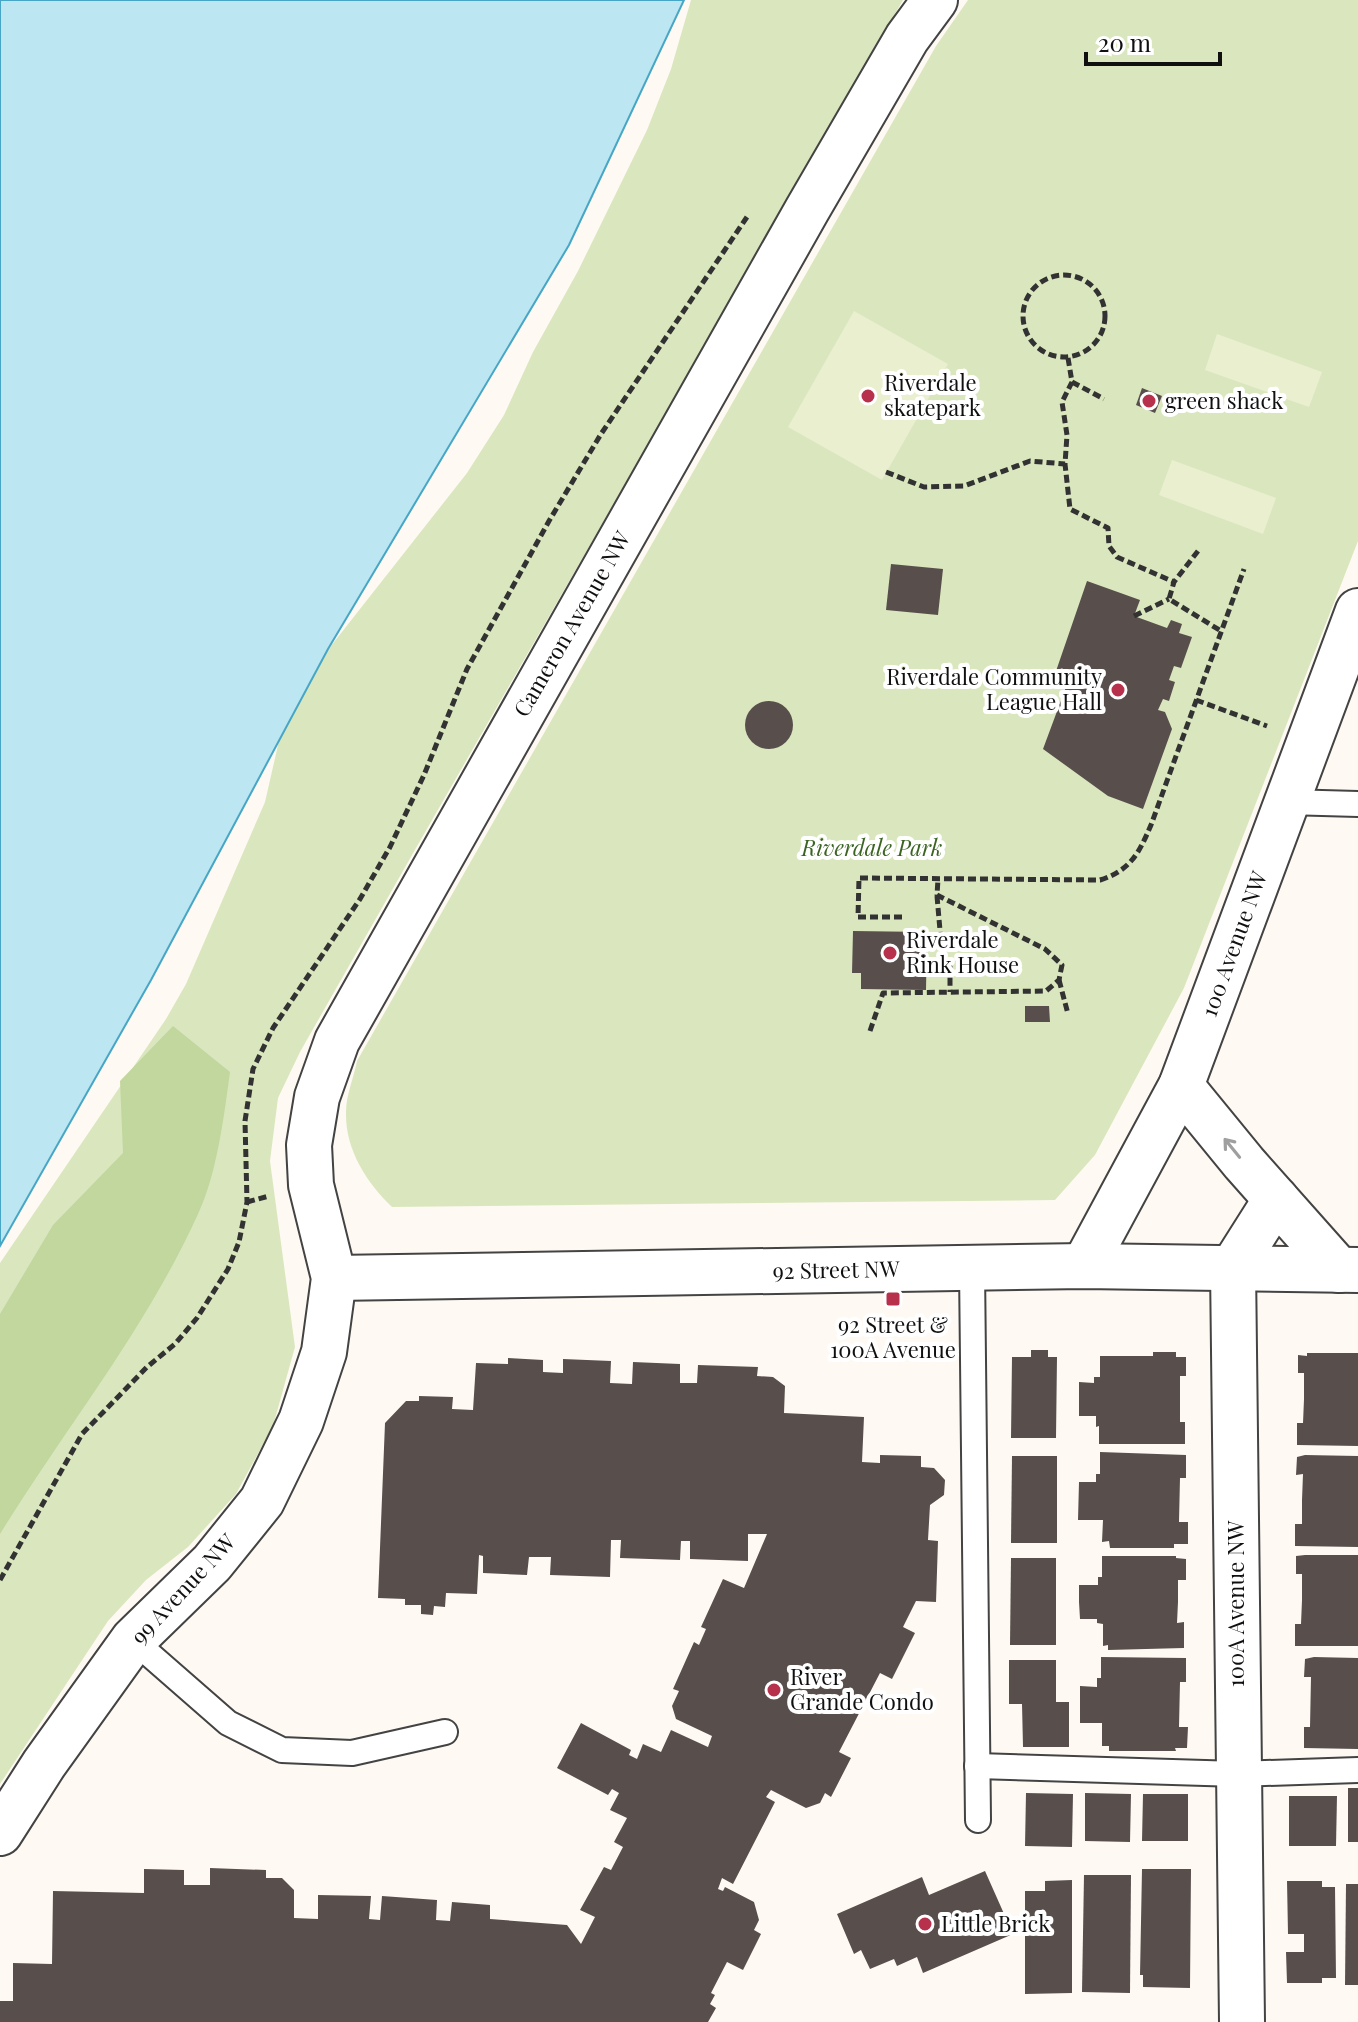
<svg xmlns="http://www.w3.org/2000/svg" width="1358" height="2022" viewBox="0 0 1358 2022" font-family="'Playfair Display',serif">
<style>
.green{fill:#dae7be}
.forest{fill:#c1d79e}
.pitch{fill:#e9efcf}
.water{fill:#bbe6f2;stroke:#47a6c5;stroke-width:2}
.building{fill:#584f4d}
.lines{fill:none;stroke-linecap:round;stroke-linejoin:round}
.service-casing{stroke:#434343;stroke-width:28}
.minor-casing{stroke:#434343;stroke-width:48}
.tertiary-casing{stroke:#434343;stroke-width:48}
.path{stroke:#323232;stroke-width:5;stroke-dasharray:8 4;stroke-linecap:butt}
.service{stroke:#fff;stroke-width:24}
.minor{stroke:#fff;stroke-width:44}
.tertiary{stroke:#fff;stroke-width:44}
.oneway{stroke:#9f9f9f}
.poi-dot{fill:#b7304c;stroke:#fff;stroke-width:3}
.labels{text-anchor:middle;stroke-width:8;stroke-linejoin:round;paint-order:stroke}
.poi-label{font-size:22px;fill:#101010;stroke:#fff;text-anchor:start}
.street-label{font-size:22px;fill:#101010;stroke:#fff}
.park-label{font-size:22px;font-style:italic;fill:#3b6423;stroke:#fff}
</style>
<rect width="100%" height="100%" fill="#fefaf3"/>
<g class="green">
<polygon points="691,0 903,0 416,848 300,1052 278,1098 270,1161 295,1347 273,1426 236,1494 188,1547 146,1580 108,1621 0,1784 0,1263 166,1019 186,984 265,802 283,723 323,656 467,473 504,415 533,352 578,271 647,130 671,69"/>
<path d="M 968,0 L 1358,0 L 1358,541 L 1184,988 L 1095,1155 L 1055,1200 L 392,1207 C 366,1182 345,1149 346,1112 C 346,1095 354,1077 357,1061 L 936,46 Z"/>
</g>
<path class="forest" d="M 173,1026 L 230,1072 C 224,1116 217,1174 198,1214 C 146,1329 66,1427 0,1534 L 0,1314 L 53,1225 L 123,1153 L 120,1081 Z"/>
<g class="pitch">
<polygon points="854,311 948,364 882,480 788,427"/>
<polygon points="1217,334 1322,372 1309,407 1205,370"/>
<polygon points="1172,460 1276,498 1263,534 1159,495"/>
</g>
<polygon class="water" points="0,0 684,0 569,245 328,649 151,980 0,1246"/>
<g class="building">
<polygon points="1142,388 1162,396 1155,413 1136,405"/>
<polygon points="891,564 943,569 938,615 886,610"/>
<polygon points="1087,581 1140,600 1134,616 1167,628 1171,620 1182,624 1179,633 1192,637 1181,668 1174,666 1169,680 1175,682 1169,701 1163,699 1158,710 1165,712 1172,729 1143,809 1108,796 1043,749 1069,679 1055,674"/>
<circle cx="769" cy="725" r="24"/>
<polygon points="853,931 927,932 926,990 861,989 861,973 852,973"/>
<polygon points="1025,1006 1049,1006 1050,1022 1025,1022"/>
<polygon points="1031,1350 1048,1350 1048,1357 1057,1357 1056,1438 1011,1438 1012,1357 1031,1357"/>
<polygon points="1153,1352 1176,1352 1176,1357 1186,1357 1186,1376 1180,1376 1180,1422 1185,1422 1185,1444 1099,1444 1099,1426 1096,1427 1096,1416 1079,1416 1079,1382 1094,1383 1094,1377 1100,1377 1100,1356 1153,1356"/>
<polygon points="1307,1353 1358,1353 1358,1446 1297,1445 1297,1423 1303,1423 1304,1399 1304,1373 1298,1373 1298,1355 1307,1356"/>
<polygon points="508,1358 543,1360 543,1372 563,1373 563,1359 611,1361 610,1383 632,1384 633,1362 680,1364 680,1383 697,1383 698,1365 758,1367 757,1376 773,1377 785,1386 784,1413 864,1417 862,1462 880,1463 880,1455 921,1456 921,1467 934,1468 945,1480 944,1495 930,1505 928,1540 938,1541 936,1602 916,1601 903,1627 915,1633 892,1679 880,1673 839,1752 851,1758 831,1797 825,1793 820,1803 806,1808 771,1790 766,1797 775,1802 733,1884 722,1878 718,1889 723,1891 725,1887 754,1902 759,1920 754,1930 761,1934 743,1970 727,1962 711,1993 715,1995 710,2004 716,2008 708,2022 0,2022 0,2001 13,2001 13,1963 52,1964 53,1891 144,1893 144,1869 184,1870 184,1885 210,1885 210,1868 266,1870 266,1878 282,1878 294,1890 294,1918 318,1919 318,1895 371,1896 369,1919 380,1920 382,1896 437,1900 436,1920 450,1921 452,1902 490,1905 490,1919 567,1925 581,1944 595,1917 580,1910 604,1867 611,1870 623,1847 614,1842 627,1818 610,1810 619,1793 612,1789 608,1795 557,1768 581,1723 631,1750 629,1755 637,1759 643,1744 661,1752 671,1730 708,1747 712,1736 676,1719 672,1706 679,1691 673,1689 694,1642 699,1645 706,1629 701,1627 723,1579 744,1588 767,1534 748,1534 748,1561 690,1559 690,1541 681,1541 680,1560 620,1558 621,1540 611,1540 610,1577 550,1575 551,1557 529,1557 527,1575 483,1573 483,1556 479,1555 477,1594 446,1593 445,1607 434,1606 433,1615 421,1614 421,1605 405,1605 405,1599 378,1598 385,1423 406,1401 419,1401 419,1396 453,1397 452,1409 473,1410 476,1363 508,1364"/>
<polygon points="1100,1452 1186,1455 1186,1478 1180,1478 1179,1522 1188,1522 1188,1544 1174,1544 1174,1548 1110,1548 1109,1541 1102,1542 1103,1520 1078,1520 1079,1482 1096,1482 1096,1474 1100,1474"/>
<polygon points="1305,1455 1358,1456 1358,1547 1295,1546 1295,1524 1302,1524 1302,1500 1303,1474 1296,1475 1297,1457"/>
<polygon points="1012,1456 1057,1456 1057,1543 1011,1543"/>
<polygon points="1305,1555 1358,1555 1358,1646 1295,1646 1295,1624 1301,1624 1302,1600 1302,1574 1296,1574 1296,1556"/>
<polygon points="1102,1556 1176,1556 1176,1558 1186,1559 1186,1580 1178,1580 1178,1602 1177,1623 1184,1622 1184,1648 1108,1650 1108,1645 1103,1646 1103,1624 1097,1623 1097,1619 1080,1619 1079,1602 1079,1585 1098,1585 1098,1577 1102,1577"/>
<polygon points="1011,1558 1056,1558 1056,1645 1010,1645"/>
<polygon points="1101,1657 1186,1658 1186,1682 1180,1682 1179,1727 1188,1727 1187,1748 1175,1748 1176,1751 1109,1751 1109,1746 1102,1746 1102,1723 1080,1723 1080,1686 1097,1687 1097,1678 1101,1678"/>
<polygon points="1314,1657 1358,1658 1358,1749 1304,1748 1304,1727 1310,1727 1311,1677 1304,1677 1305,1659"/>
<polygon points="1009,1660 1056,1660 1056,1702 1069,1702 1069,1747 1023,1747 1022,1704 1009,1704"/>
<rect x="1348" y="1788" width="10" height="54"/>
<polygon points="1026,1793 1073,1794 1072,1847 1025,1846"/>
<polygon points="1085,1793 1131,1794 1130,1842 1085,1841"/>
<polygon points="1143,1794 1188,1794 1188,1841 1142,1841"/>
<polygon points="1289,1796 1337,1796 1336,1846 1289,1846"/>
<polygon points="1142,1869 1191,1869 1190,1988 1143,1987 1143,1975 1140,1975"/>
<polygon points="985,1871 1013,1934 923,1973 917,1957 897,1966 894,1959 870,1969 861,1950 854,1954 837,1914 922,1877 929,1895"/>
<polygon points="1084,1875 1131,1875 1130,1993 1082,1992"/>
<polygon points="1072,1880 1072,1993 1025,1994 1025,1891 1045,1891 1045,1881"/>
<polygon points="1287,1881 1322,1881 1322,1887 1335,1887 1336,1978 1322,1978 1322,1983 1287,1983 1286,1952 1304,1952 1304,1934 1288,1934"/>
<polygon points="1346,1884 1358,1884 1358,1985 1345,1985"/>
</g>
<g class="lines">
<g class="service-casing">
<g id="service">
<polyline points="1286,802 1358,804"/>
<polyline points="972,1268 978,1820"/>
<polyline points="133,1640 228,1723 282,1750 352,1753 445,1732"/>
<polyline points="977,1766 1238,1774 1358,1770"/>
</g>
</g>
<g class="minor-casing">
<g id="minor">
<polyline points="1181,1086 1244,1163 1339,1270"/>
<polyline points="1084,1266 1181,1086 1358,611"/>
<polyline points="1242,2022 1233,1267 1276,1199"/>
</g>
</g>
<g class="tertiary-casing">
<g id="tertiary">
<polyline points="334,1278 1084,1266 1358,1270"/>
<polyline points="0,1833 44,1764 133,1640 212,1563 262,1501 301,1421 324,1352 334,1278 311,1185 309,1145 317,1097 337,1041 807,210 907,38 935,0"/>
</g>
</g>
<g class="path">
<circle cx="1064" cy="316" r="41"/>
<polyline points="1068,358 1072,382 1062,402 1067,435 1065,464 1070,509 1108,528 1109,546 1117,557 1174,582"/>
<polyline points="1072,382 1104,399"/>
<polyline points="886,472 924,487 964,486 1030,461 1065,464"/>
<polyline points="1198,551 1174,582 1169,599 1221,631"/>
<polyline points="1134,616 1169,599"/>
<polyline points="1196,700 1267,726"/>
<polyline points="937,896 942,953 950,967 950,992"/>
<path d="M 902,917 L 858,917 L 859,878 L 1100,880 C 1131,870 1139,853 1151,825 L 1244,569"/>
<polyline points="1059,980 1068,1014"/>
<polyline points="870,1031 883,993 1046,991 1059,980 1062,965 1045,949 937,895 938,879"/>
<polyline points="247,1202 269,1196"/>
<polyline points="0,1580 82,1434 147,1367 175,1344 197,1318 228,1269 239,1242 247,1202 245,1121 253,1069 273,1028 360,899 390,847 424,775 467,669 549,521 601,434 749,214"/>
</g>
<use href="#service" class="service"/>
<use href="#minor" class="minor"/>
<use href="#tertiary" class="tertiary"/>
</g>
<defs><path id="oneway-shaft" d="M-6 0H5M1.5-3L5.5 0L1.5 3" fill="none" stroke-width="1.6" stroke-linecap="round" stroke-linejoin="round" transform="scale(2)"/></defs>
<use class="oneway" href="#oneway-shaft" transform="translate(1232 1148) rotate(-129)"/>
<g class="poi-dot">
<circle cx="868" cy="396" r="8"/>
<circle cx="1149" cy="401" r="8"/>
<circle cx="1118" cy="690" r="8"/>
<circle cx="890" cy="953" r="8"/>
<rect x="885" y="1291" width="16" height="16" rx="4"/>
<circle cx="774" cy="1690" r="8"/>
<circle cx="925" cy="1924" r="8"/>
</g>
<g class="labels">
<g class="poi-label">
<text x="884" y="391">Riverdale<tspan x="884" dy="25">skatepark</tspan></text>
<text x="1165" y="409">green shack</text>
<text x="1102" y="685" text-anchor="end">Riverdale Community<tspan x="1102" dy="25">League Hall</tspan></text>
<text x="906" y="948">Riverdale<tspan x="906" dy="25">Rink House</tspan></text>
<text x="893" y="1333" text-anchor="middle">92 Street &amp;<tspan x="893" dy="25">100A Avenue</tspan></text>
<text x="790" y="1685">River<tspan x="790" dy="25">Grande Condo</tspan></text>
<text x="941" y="1932">Little Brick</text>
</g>
<g class="street-label">
<text transform="translate(572 624) rotate(-60)" y="8">Cameron Avenue NW</text>
<text transform="translate(1234 944) rotate(-70)" y="8">100 Avenue NW</text>
<text transform="translate(836 1270) rotate(-1)" y="8">92 Street NW</text>
<text transform="translate(183 1589) rotate(-47)" y="8">99 Avenue NW</text>
<text transform="translate(1236 1604) rotate(-90)" y="8">100A Avenue NW</text>
</g>
<g class="park-label">
<text x="872" y="856">Riverdale Park</text>
</g>
</g>
<path d="M1086 52v12h134v-12" fill="none" stroke="#101010" stroke-width="4"/>
<text x="1098" y="52" font-size="24" fill="#101010" stroke="#ffffff" stroke-width="6" paint-order="stroke">20 m</text>
</svg>
